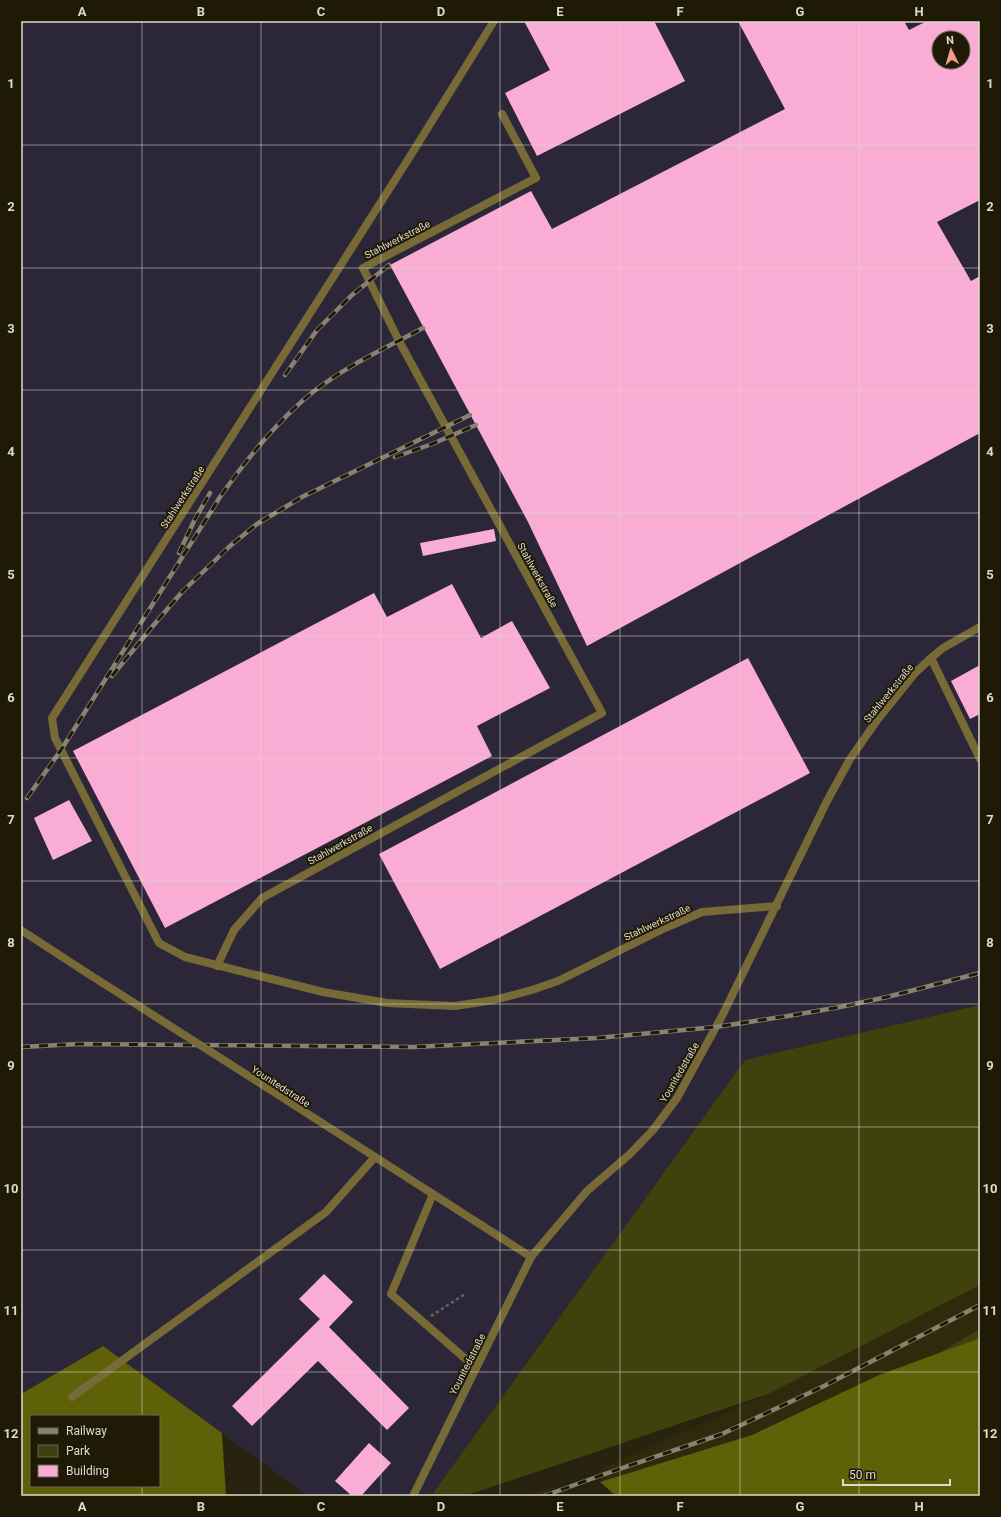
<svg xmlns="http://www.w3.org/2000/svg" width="1001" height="1517" viewBox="0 0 1001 1517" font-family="Roboto,sans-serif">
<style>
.built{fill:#30290c}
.industrial{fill:#2c2738;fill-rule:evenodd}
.green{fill:#40420d}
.forest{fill:#5e6107;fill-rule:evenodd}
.building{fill:#f9add4;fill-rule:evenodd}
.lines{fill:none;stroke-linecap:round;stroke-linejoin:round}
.path{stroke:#6b6755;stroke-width:2.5;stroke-dasharray:3 3;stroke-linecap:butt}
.lane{stroke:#776a36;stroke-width:8}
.rail-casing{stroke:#878372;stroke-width:4.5}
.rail{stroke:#1f1a05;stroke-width:3;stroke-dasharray:9;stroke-linecap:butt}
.lane-bridge{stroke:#776a36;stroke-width:8}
.grid{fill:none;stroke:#dedbce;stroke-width:1;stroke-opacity:0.55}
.labels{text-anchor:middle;stroke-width:4;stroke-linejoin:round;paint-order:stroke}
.street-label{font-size:10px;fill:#dedbce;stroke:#1f1a05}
.neatline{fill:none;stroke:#dedbce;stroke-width:1.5}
.grid-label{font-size:13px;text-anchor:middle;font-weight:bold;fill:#dedbce}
</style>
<rect width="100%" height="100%" fill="#28230e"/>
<g class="built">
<polygon points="980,1285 980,1329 937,1354 879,1375 752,1435 600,1482 603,1468 768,1394"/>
<polygon points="550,1488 550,1496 525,1496"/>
</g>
<path class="industrial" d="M 21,21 L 980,21 L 980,1005 L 745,1060 L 431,1496 L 308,1496 L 103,1346 L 21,1394 ZM 939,38 L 963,38 L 963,62 L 939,62 Z"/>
<g class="green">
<polygon points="980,1005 980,1285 768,1394 465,1496 431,1496 745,1060"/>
<polygon points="980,1329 980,1338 937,1354"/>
</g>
<g class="forest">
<polygon points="980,1338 980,1496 616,1496 600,1482 752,1435 879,1375"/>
<path d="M 103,1346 L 222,1433 L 226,1496 L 21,1496 L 21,1394 ZM 31,1416 L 159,1416 L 159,1486 L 31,1486 Z"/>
</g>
<g class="building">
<polygon points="524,21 654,21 685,81 537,156 505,93 550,70"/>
<path d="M 738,21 L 904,21 L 909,30 L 927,21 L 980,21 L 980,200 L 937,222 L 971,281 L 980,276 L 980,433 L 587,646 L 528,522 L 390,265 L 531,191 L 552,229 L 785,109 ZM 939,38 L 963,38 L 963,62 L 939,62 Z"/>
<polygon points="494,529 496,541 423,556 420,543"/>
<polygon points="452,584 481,638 512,621 550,688 477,726 492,756 165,928 73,751 374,593 387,617"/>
<polygon points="748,658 810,773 440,969 379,854"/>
<polygon points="980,665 980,714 970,719 951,681"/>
<polygon points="69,800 92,841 53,860 34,818"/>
<polygon points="324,1274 353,1302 329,1327 409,1408 387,1430 318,1361 252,1426 232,1406 320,1319 299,1299"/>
<polygon points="369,1443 391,1463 361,1496 352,1496 335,1481"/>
</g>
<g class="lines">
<polyline class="path" points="431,1316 465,1294"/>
<g class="lane">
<polyline points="494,21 409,158 52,718 55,738 159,943 185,957 323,992 387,1003 455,1006 494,1000 532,990 558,981 665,928 702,912 777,906"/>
<polyline points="931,658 980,759"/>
<polyline points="21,930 87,973"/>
<polyline points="217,966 234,930 262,898 602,713 399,341 363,268 536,178 502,114"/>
<polyline points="266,1087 531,1257"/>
<polyline points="433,1194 391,1294 476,1368"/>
<polyline points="72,1397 326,1212 375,1157"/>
<polyline points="413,1496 531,1257 587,1191 630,1154 653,1130 677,1098 722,1016 827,801 850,759 878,719 915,673 931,658 943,648 980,627"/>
</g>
<g class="rail-casing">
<g id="rail">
<polyline points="285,375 317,330 352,295 389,265"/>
<polyline points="395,457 432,444 476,425"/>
<polyline points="179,553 195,519 210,493"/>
<polyline points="112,676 152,627 182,592 230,546 257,524 302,497 470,415"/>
<path d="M 27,798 L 61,750 L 220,497 C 244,462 279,419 313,392 C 346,366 386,348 423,328"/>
<polyline points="21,1047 78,1044 414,1047 597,1038 716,1027 794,1015 840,1007 887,997 980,973"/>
<polyline points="544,1496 602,1475 722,1434 824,1386 980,1305"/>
</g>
</g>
<use href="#rail" class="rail"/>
<polyline class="lane-bridge" points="87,973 266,1087"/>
</g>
<path class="grid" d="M 142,21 L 142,1416M 261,21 L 261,1496M 381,21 L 381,1496M 500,21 L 500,1496M 620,21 L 620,1496M 740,21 L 740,1496M 859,21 L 859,1496M 21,145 L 980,145M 21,268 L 980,268M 21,390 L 980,390M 21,513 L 980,513M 21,636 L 980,636M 21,758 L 980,758M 21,881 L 980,881M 21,1004 L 980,1004M 21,1127 L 980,1127M 21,1250 L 980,1250M 21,1372 L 980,1372M 142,1486 L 142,1496"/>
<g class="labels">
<g class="street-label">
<text transform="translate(397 239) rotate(-27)" y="4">Stahlwerkstraße</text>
<text transform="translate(182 497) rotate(-57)" y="4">Stahlwerkstraße</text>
<text transform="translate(538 575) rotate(61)" y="4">Stahlwerkstraße</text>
<text transform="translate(888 693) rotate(-51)" y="4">Stahlwerkstraße</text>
<text transform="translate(340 844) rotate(-29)" y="4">Stahlwerkstraße</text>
<text transform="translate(657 922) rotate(-25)" y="4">Stahlwerkstraße</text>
<text transform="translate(679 1072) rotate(-60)" y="4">Younitedstraße</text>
<text transform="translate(281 1086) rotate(33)" y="4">Younitedstraße</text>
<text transform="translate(467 1364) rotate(-63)" y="4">Younitedstraße</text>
</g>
</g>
<rect width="1001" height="1517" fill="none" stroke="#1f1a05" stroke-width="44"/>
<rect x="30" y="1415" width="130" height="72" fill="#1f1a05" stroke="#6b6755"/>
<rect x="38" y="1428" width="20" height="6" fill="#878372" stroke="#6b6755"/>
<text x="66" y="1435" font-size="12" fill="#dedbce">Railway</text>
<rect x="38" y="1445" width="20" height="12" fill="#40420d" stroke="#6b6755"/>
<text x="66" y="1455" font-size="12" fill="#dedbce">Park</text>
<rect x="38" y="1465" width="20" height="12" fill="#f9add4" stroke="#6b6755"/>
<text x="66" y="1475" font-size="12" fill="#dedbce">Building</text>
<g transform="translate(951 50) rotate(355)"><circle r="19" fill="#1f1a05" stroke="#6b6755"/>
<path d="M0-3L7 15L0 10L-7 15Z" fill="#f39f85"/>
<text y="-6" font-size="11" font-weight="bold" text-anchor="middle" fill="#dedbce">N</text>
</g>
<path d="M843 1479v6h107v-6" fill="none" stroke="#dedbce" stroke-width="2"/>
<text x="849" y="1479" font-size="12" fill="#dedbce" stroke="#1f1a05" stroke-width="3" paint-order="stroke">50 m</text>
<rect x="22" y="22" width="957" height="1473" class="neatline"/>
<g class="grid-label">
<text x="82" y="16">A</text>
<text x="201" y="16">B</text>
<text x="321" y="16">C</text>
<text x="441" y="16">D</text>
<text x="560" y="16">E</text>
<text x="680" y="16">F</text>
<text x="800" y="16">G</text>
<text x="919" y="16">H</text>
<text x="11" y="88">1</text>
<text x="990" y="88">1</text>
<text x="11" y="211">2</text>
<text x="990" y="211">2</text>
<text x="11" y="333">3</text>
<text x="990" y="333">3</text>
<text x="11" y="456">4</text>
<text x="990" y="456">4</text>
<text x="11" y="579">5</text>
<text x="990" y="579">5</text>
<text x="11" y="702">6</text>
<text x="990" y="702">6</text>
<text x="11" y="824">7</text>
<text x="990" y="824">7</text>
<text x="11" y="947">8</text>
<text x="990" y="947">8</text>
<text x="11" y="1070">9</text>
<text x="990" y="1070">9</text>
<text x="11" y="1193">10</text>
<text x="990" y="1193">10</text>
<text x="11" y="1315">11</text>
<text x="990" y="1315">11</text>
<text x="11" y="1438">12</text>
<text x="990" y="1438">12</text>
<text x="82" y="1511">A</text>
<text x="201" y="1511">B</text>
<text x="321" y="1511">C</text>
<text x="441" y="1511">D</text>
<text x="560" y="1511">E</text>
<text x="680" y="1511">F</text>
<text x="800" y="1511">G</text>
<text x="919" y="1511">H</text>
</g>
</svg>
